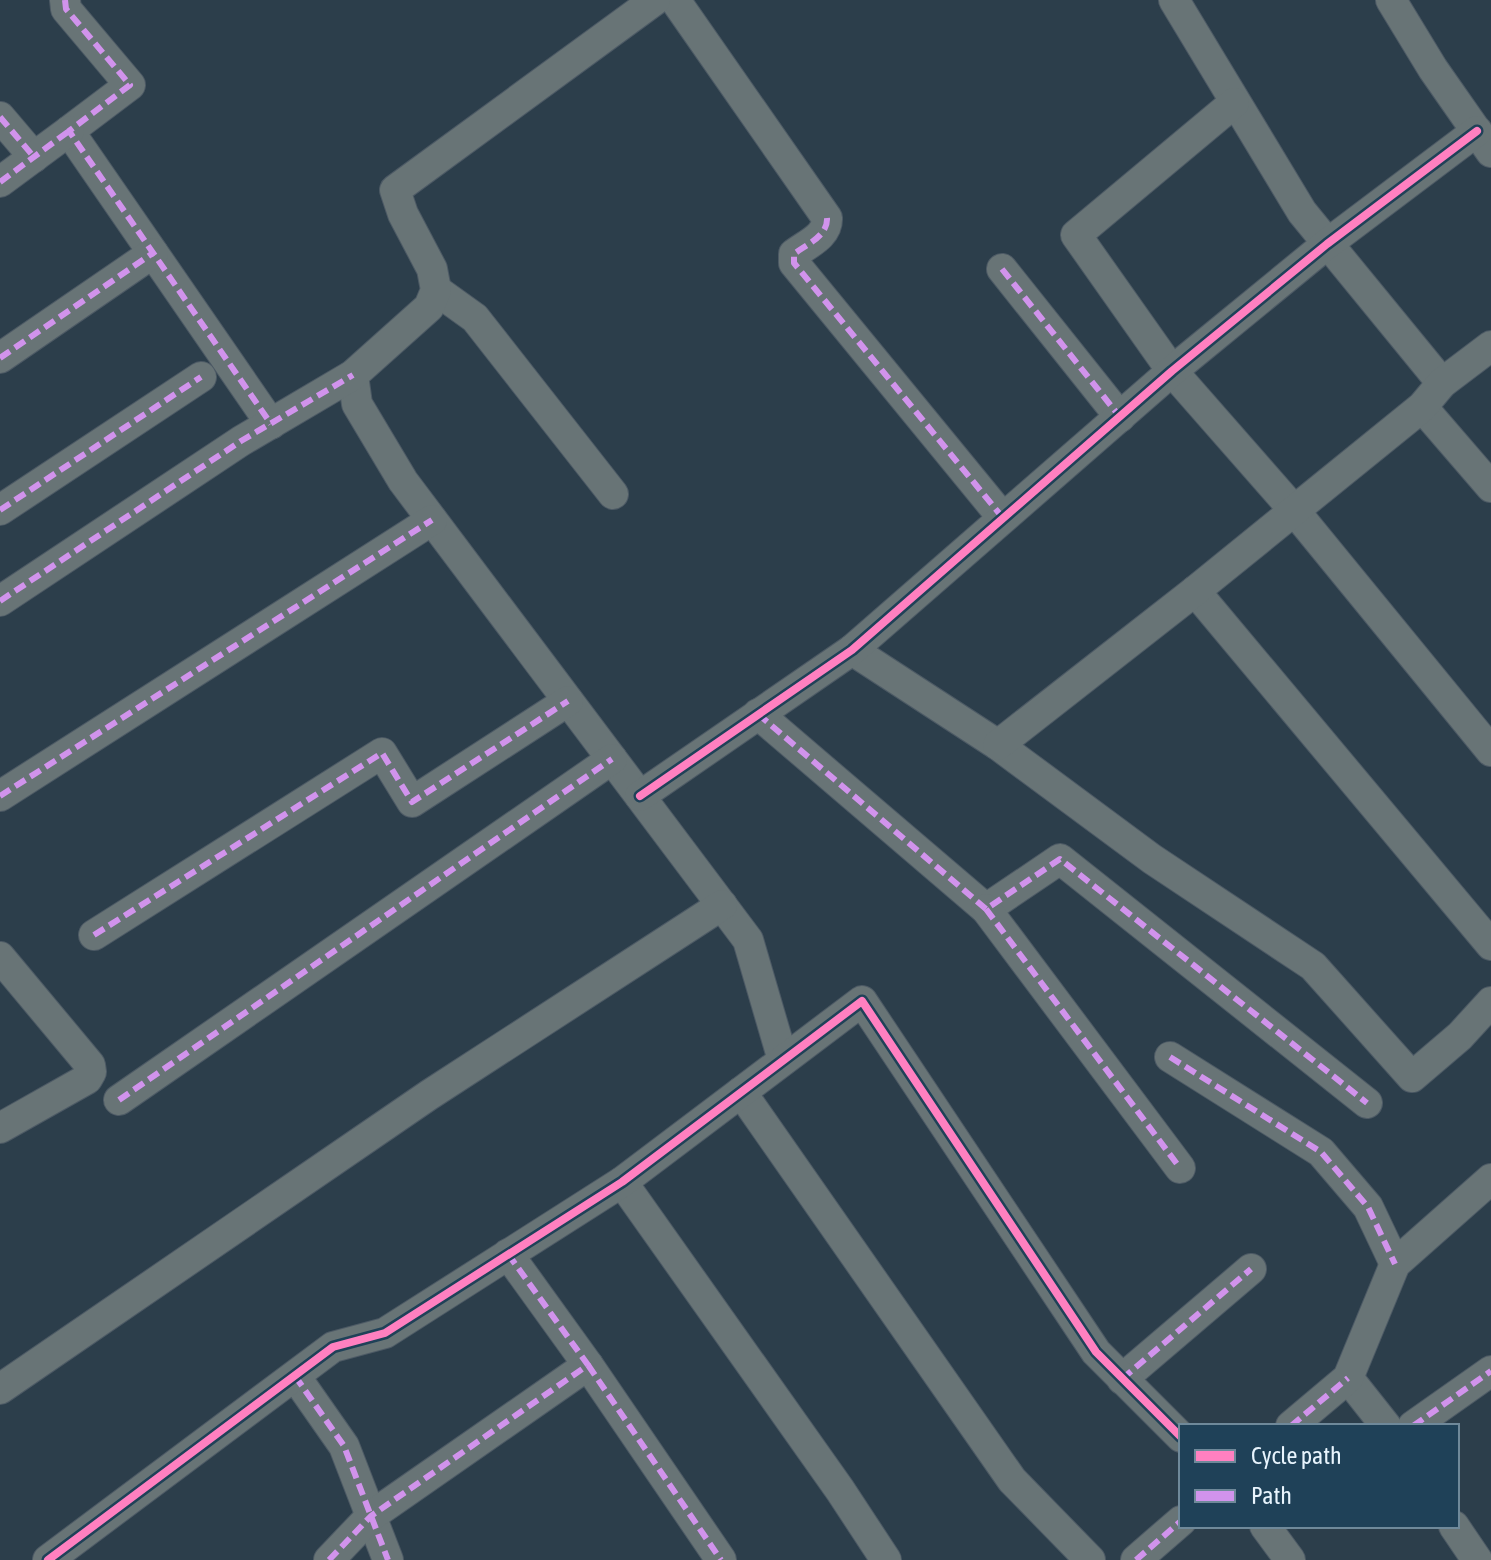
<svg xmlns="http://www.w3.org/2000/svg" width="1491" height="1560" viewBox="0 0 1491 1560" font-family="'Asap Condensed',sans-serif">
<style>
.lines{fill:none;stroke-linecap:round;stroke-linejoin:round}
.street-casing{stroke:#4d5a65;stroke-width:32}
.street{stroke:#687476;stroke-width:30}
.quiet{stroke:#d193ec;stroke-width:6;stroke-dasharray:12 6;stroke-linecap:butt}
.cycleway-casing{stroke:#1f4158;stroke-width:13}
.cycleway{stroke:#ff80c0;stroke-width:8}
</style>
<rect width="100%" height="100%" fill="#2c3e4b"/>
<g class="lines">
<g class="street-casing">
<g id="street">
<polyline points="65,0 66,9 130,85 69,131 271,424"/>
<path d="M 675,0 L 827,218 C 828,236 807,244 794,254 L 794,263 L 1003,518"/>
<polyline points="1174,0 1302,212 1442,383"/>
<polyline points="1391,0 1433,69 1491,152"/>
<polyline points="1234,103 1076,235 1172,371 1293,509 1491,751"/>
<polyline points="0,117 34,157"/>
<polyline points="0,182 69,131"/>
<polyline points="1002,269 1120,417"/>
<polyline points="436,290 475,318 613,494"/>
<polyline points="0,358 153,253"/>
<polyline points="353,375 357,404 403,481 748,940 783,1060"/>
<polyline points="1422,407 1491,487"/>
<polyline points="0,510 201,377"/>
<polyline points="1195,591 1491,945"/>
<polyline points="0,601 241,441 353,375 429,307 436,290 432,269 403,214 395,190 655,0"/>
<polyline points="852,650 998,745 1152,859 1313,966 1412,1077 1460,1036 1491,1002"/>
<polyline points="758,714 986,909 1060,859 1367,1103"/>
<polyline points="998,745 1195,591 1422,407 1442,383 1491,346"/>
<polyline points="0,796 432,520"/>
<polyline points="640,796 852,650 1172,371 1327,244 1477,131"/>
<polyline points="986,909 1180,1168"/>
<polyline points="94,935 382,753 412,802 568,701"/>
<polyline points="0,957 90,1065 91,1072 87,1079 0,1128"/>
<polyline points="1170,1057 1321,1152 1368,1207 1395,1264"/>
<polyline points="741,1092 1012,1480 1090,1560"/>
<polyline points="119,1100 612,759"/>
<polyline points="622,1182 840,1490 886,1560"/>
<polyline points="588,1365 721,1560"/>
<polyline points="295,1376 344,1446 388,1560"/>
<polyline points="1348,1378 1386,1426"/>
<polyline points="1122,1379 1251,1269"/>
<polyline points="0,1389 429,1095 722,905"/>
<polyline points="1291,1426 1348,1378 1395,1264 1491,1179"/>
<polyline points="1413,1426 1491,1371"/>
<polyline points="1265,1526 1290,1560"/>
<polyline points="1454,1526 1477,1560"/>
<polyline points="48,1560 333,1347 385,1333 622,1182 862,1001 1096,1352 1181,1437"/>
<polyline points="329,1560 371,1516 588,1365 508,1254"/>
<polyline points="1136,1560 1181,1521"/>
</g>
</g>
<use href="#street" class="street"/>
<g class="quiet">
<polyline points="65,0 66,9 130,85 69,131 271,424"/>
<polyline points="0,117 34,157"/>
<polyline points="0,182 69,131"/>
<path d="M 827,218 C 828,236 807,244 794,254 L 794,263 L 1003,518"/>
<polyline points="1002,269 1120,417"/>
<polyline points="0,358 153,253"/>
<polyline points="0,510 201,377"/>
<polyline points="0,601 241,441 353,375"/>
<polyline points="758,714 986,909 1060,859 1367,1103"/>
<polyline points="0,796 432,520"/>
<polyline points="986,909 1180,1168"/>
<polyline points="94,935 382,753 412,802 568,701"/>
<polyline points="1170,1057 1321,1152 1368,1207 1395,1264"/>
<polyline points="119,1100 612,759"/>
<polyline points="588,1365 721,1560"/>
<polyline points="295,1376 344,1446 388,1560"/>
<polyline points="1122,1379 1251,1269"/>
<polyline points="1291,1426 1348,1378"/>
<polyline points="1413,1426 1491,1371"/>
<polyline points="329,1560 371,1516 588,1365 508,1254"/>
<polyline points="1136,1560 1181,1521"/>
</g>
<g class="cycleway-casing">
<g id="cycleway">
<polyline points="640,796 852,650 1172,371 1327,244 1477,131"/>
<polyline points="48,1560 333,1347 385,1333 622,1182 862,1001 1096,1352 1181,1437"/>
</g>
</g>
<use href="#cycleway" class="cycleway"/>
</g>
<rect x="1179" y="1424" width="280" height="104" fill="#1f4158" stroke="#6f899a" stroke-width="2"/>
<rect x="1195" y="1450" width="40" height="12" fill="#ff80c0" stroke="#6f899a" stroke-width="2"/>
<text x="1251" y="1464" font-size="24" fill="#e8f4fd">Cycle path</text>
<rect x="1195" y="1490" width="40" height="12" fill="#d193ec" stroke="#6f899a" stroke-width="2"/>
<text x="1251" y="1504" font-size="24" fill="#e8f4fd">Path</text>
</svg>
